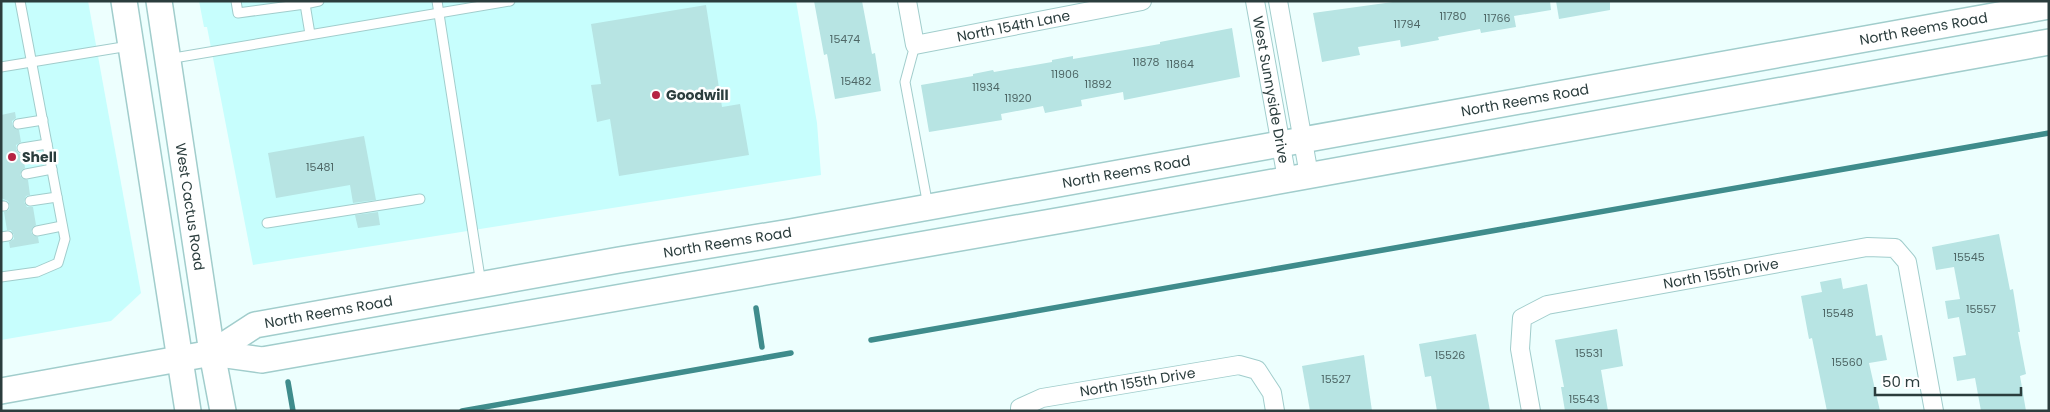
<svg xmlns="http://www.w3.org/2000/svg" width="2050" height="412" viewBox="0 0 2050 412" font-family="Poppins,sans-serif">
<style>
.built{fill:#c7fefd}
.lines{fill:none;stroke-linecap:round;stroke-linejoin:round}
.stream{stroke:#3f8c8c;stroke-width:5.5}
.building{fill:#b7e4e3}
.lane-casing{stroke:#a1cdcc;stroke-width:11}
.street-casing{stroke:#a1cdcc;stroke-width:20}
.secondary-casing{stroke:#a1cdcc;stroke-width:28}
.lane{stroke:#fff;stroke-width:9}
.street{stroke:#fff;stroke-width:18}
.secondary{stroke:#fff;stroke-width:25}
.poi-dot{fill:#b62444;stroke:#fff;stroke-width:2}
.labels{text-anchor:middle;stroke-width:5;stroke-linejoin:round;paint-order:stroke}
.number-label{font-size:11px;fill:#4e6766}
.street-label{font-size:14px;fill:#2b3d3d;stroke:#fff}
.poi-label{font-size:14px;font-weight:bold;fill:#2b3d3d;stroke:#fff;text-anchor:start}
</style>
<rect width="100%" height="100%" fill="#edfffe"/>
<g class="built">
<polygon points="1,1 88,1 141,293 111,321 1,340"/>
<polygon points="199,1 796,1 817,123 821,175 253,265 207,27 204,27"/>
</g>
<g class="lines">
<g class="stream">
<polyline points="756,308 762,347"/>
<polyline points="871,340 2049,133"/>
<polyline points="288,382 293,411"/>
<polyline points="462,411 791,353"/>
</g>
</g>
<g class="building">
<polygon points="814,1 862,1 872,54 875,53 881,91 835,99 827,54 824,55"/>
<polygon points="1400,1 1550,1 1551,10 1514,16 1516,27 1481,33 1480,29 1438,37 1439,40 1401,47 1400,40 1358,47 1360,55 1322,62 1313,13"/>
<polygon points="1556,1 1610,1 1610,10 1559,19"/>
<polygon points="706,5 722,107 740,104 749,155 619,176 610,119 597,122 591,85 601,84 591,24"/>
<polygon points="1232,28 1240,77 1124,100 1123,92 1081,100 1082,106 1045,113 1043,106 1001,114 1002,120 929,132 921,85 973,76 973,74 993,70 994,72 1052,62 1052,60 1073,56 1073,59 1160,44 1160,42"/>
<polygon points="15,112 16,118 12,121 12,125 19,130 21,142 16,145 16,149 19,154 23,154 25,168 22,170 20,175 22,178 28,180 30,195 26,196 24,202 27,207 33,207 36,225 33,227 31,232 33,235 38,237 39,243 10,248 9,242 14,239 14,235 11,230 7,230 4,212 9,210 10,206 8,201 1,198 1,115"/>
<polygon points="364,136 376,200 353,203 350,185 276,198 268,153"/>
<polygon points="378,212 380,225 358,228 355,215"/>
<polygon points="1999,234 2010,290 2013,289 2020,332 2018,332 2026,374 2020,376 2026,411 1981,411 1975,378 1957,381 1953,357 1966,355 1959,317 1948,319 1945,301 1960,299 1954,267 1936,270 1932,247"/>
<polygon points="1841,278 1843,289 1867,284 1876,336 1882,335 1887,360 1869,363 1880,411 1827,411 1812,338 1809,339 1801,296 1822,292 1820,282"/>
<polygon points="1617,329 1623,366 1601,370 1608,411 1565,411 1561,387 1564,387 1555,340"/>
<polygon points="1476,334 1490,411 1437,411 1431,376 1425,377 1419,344"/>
<polygon points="1364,355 1372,411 1310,411 1302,366"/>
</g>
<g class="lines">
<g class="lane-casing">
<g id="lane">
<polyline points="236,1 238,13 305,4 310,34"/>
<polyline points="437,1 481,284"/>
<polyline points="305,4 319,1"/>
<polyline points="915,45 905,82 928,206"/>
<polyline points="168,59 510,1"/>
<polyline points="1,67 129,46"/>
<polyline points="18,124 43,120"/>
<polyline points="22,148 47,144"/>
<polyline points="26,174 52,169"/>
<polyline points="30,201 57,197"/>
<polyline points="1,206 4,206"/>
<polyline points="267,223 420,199"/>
<polyline points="37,231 62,226"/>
<polyline points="1,237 8,236"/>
<polyline points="1,277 37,272 58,263 65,239 20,1"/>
</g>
</g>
<g class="street-casing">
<g id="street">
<path id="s1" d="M 907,1 L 915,45 L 1142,1"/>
<path id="s2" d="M 1255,1 L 1287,179"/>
<polyline points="1278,1 1309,175"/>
<path id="s3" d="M 1020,411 L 1020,408 L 1042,398 L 1239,365 L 1257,370 L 1272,393 L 1275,411"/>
<path id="s4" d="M 1531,411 L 1520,349 L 1522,318 L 1547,305 L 1867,247 L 1895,248 L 1907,262 L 1934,411"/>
</g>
</g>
<g class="secondary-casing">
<g id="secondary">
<polyline points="124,1 188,411"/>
<path id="s5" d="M 159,1 L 212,353 L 223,411"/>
<path id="s6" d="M 212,353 L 255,325 L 619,260 L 790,232 L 2049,6"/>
<polyline points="1,391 212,353 262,360 1074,218 2049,42"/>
</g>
</g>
<use href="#lane" class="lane"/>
<use href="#street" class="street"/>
<use href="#secondary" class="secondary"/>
</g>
<g class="poi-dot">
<circle cx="656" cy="95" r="5"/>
<circle cx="12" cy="157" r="5"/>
</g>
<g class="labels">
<g class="number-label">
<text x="1453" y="20">11780</text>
<text x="1497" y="22">11766</text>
<text x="1407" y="28">11794</text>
<text x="845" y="43">15474</text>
<text x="1146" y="66">11878</text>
<text x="1180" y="68">11864</text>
<text x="1065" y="78">11906</text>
<text x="856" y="85">15482</text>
<text x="1098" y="88">11892</text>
<text x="986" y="91">11934</text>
<text x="1018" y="102">11920</text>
<text x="320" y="171">15481</text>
<text x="1969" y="261">15545</text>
<text x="1981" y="313">15557</text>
<text x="1838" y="317">15548</text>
<text x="1589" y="357">15531</text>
<text x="1450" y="359">15526</text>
<text x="1847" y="366">15560</text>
<text x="1336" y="383">15527</text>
<text x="1584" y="403">15543</text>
</g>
<g class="street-label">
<text dy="5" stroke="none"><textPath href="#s1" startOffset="145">North 154th Lane</textPath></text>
<text dy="5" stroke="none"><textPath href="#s6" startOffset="1746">North Reems Road</textPath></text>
<text dy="5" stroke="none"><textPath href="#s2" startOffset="90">West Sunnyside Drive</textPath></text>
<text dy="5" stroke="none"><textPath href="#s6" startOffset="1341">North Reems Road</textPath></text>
<text dy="5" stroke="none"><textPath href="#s6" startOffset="936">North Reems Road</textPath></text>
<text dy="5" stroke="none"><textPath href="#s5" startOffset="208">West Cactus Road</textPath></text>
<text dy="5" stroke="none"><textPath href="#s6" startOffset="531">North Reems Road</textPath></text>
<text dy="5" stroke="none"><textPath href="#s4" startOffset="299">North 155th Drive</textPath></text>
<text dy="5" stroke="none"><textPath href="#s6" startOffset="126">North Reems Road</textPath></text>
<text dy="5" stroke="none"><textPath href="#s3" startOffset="124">North 155th Drive</textPath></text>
</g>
<g class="poi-label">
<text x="666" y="100">Goodwill</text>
<text x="22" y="162">Shell</text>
</g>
</g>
<rect width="2050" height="412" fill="none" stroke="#2b3d3d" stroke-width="5"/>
<path d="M1875 387v8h146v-8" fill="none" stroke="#2b3d3d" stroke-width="2.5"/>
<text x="1882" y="387" font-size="15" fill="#2b3d3d" stroke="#ffffff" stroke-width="4" paint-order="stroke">50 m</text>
</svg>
